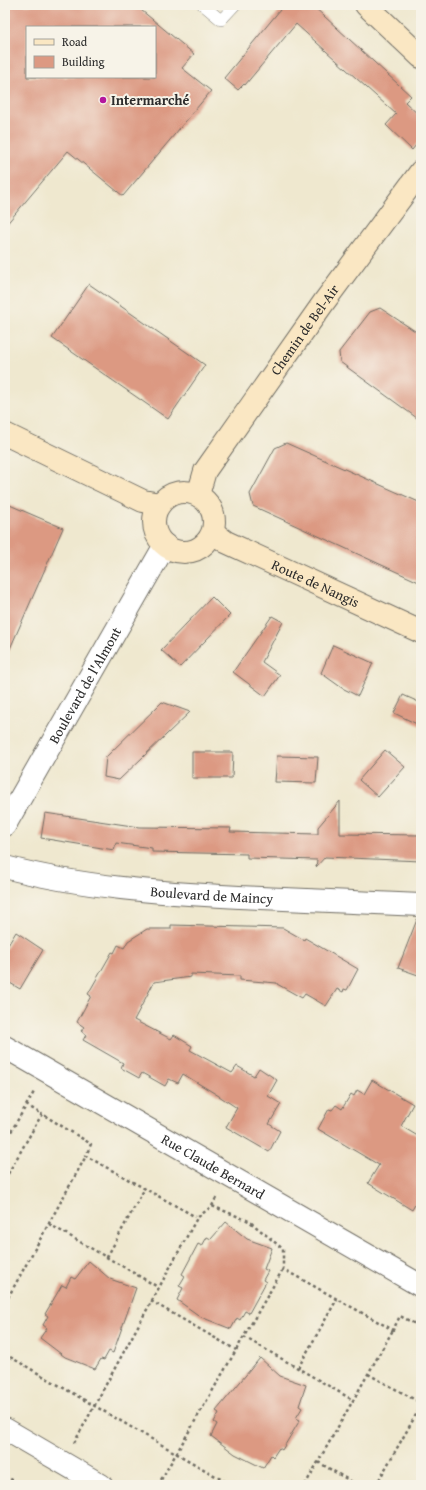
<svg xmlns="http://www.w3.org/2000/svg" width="426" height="1490" viewBox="0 0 426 1490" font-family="'Gentium Book Plus',serif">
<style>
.building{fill:#dc9982;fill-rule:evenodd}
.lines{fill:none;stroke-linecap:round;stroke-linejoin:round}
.lane-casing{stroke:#706d64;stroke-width:12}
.street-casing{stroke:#706d64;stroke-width:24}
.secondary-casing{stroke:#706d64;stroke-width:24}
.path{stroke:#706d64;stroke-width:2.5;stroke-dasharray:3 3;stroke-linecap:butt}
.lane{stroke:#fff;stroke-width:11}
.street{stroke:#fff;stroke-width:22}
.secondary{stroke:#fae7c3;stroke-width:22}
.poi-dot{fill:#b5179e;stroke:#f7f3e8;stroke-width:1.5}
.labels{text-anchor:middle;stroke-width:4;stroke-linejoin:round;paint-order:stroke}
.poi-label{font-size:14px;font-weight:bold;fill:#2b2b2b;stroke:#f7f3e8;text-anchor:start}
.street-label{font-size:14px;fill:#2b2b2b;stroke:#f7f3e8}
</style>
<rect width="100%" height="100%" fill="#f7f3e8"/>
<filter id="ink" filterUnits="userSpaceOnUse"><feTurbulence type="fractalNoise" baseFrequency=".025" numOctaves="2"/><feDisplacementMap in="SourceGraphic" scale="8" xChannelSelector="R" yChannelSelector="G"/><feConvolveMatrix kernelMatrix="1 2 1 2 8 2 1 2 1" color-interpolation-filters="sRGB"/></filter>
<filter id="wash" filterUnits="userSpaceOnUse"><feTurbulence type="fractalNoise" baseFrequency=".012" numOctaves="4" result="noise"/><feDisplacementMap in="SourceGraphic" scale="16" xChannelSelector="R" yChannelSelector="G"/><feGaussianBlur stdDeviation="0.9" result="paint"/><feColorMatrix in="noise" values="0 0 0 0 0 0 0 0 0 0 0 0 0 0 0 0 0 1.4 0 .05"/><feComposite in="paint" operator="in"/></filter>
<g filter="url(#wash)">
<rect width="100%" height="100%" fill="#efe8cf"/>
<g id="blocks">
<g class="building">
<path d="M 5,5 L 135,5 L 194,54 L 182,68 L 211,91 L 123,196 L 68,151 L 5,226 ZM 27,27 L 155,27 L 155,77 L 27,77 Z"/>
<polygon points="275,5 312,5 411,96 405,102 421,117 421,139 412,150 386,125 396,114 296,24 245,85 244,84 238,90 224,78 280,10"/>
<polygon points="89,284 205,365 168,419 52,338"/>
<polygon points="380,308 421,335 421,421 340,362 339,352 370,312"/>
<polygon points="286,443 421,503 421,583 253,506 250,494 275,448"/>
<polygon points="5,503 63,528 5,660"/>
<polygon points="212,597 230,615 180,667 161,650"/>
<polygon points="272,616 283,622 262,662 280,675 265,696 233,672"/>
<polygon points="333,645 373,663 358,696 342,688 321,673"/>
<polygon points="403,695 421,703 421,726 394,713"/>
<polygon points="162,702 190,712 119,780 104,777 106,757"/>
<polygon points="385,750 405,767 378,797 359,780"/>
<polygon points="192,752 233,752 232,778 192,778"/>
<polygon points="277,756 318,757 316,783 275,782"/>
<polygon points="340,801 340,834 421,835 421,861 325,857 316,867 317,860 247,858 247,854 152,852 152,848 116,843 114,850 41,838 45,813 139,827 231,828 230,832 318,834 318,827"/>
<polygon points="418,917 421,917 421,976 398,968"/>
<polygon points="171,925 283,928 304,940 305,938 358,969 347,990 344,989 343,992 337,989 326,1006 305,994 302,998 277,984 277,983 240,980 240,976 191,974 191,977 154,982 134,1020 171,1039 174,1035 192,1046 190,1050 232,1073 237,1066 254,1076 259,1068 277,1080 268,1096 281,1104 269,1124 280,1131 269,1152 226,1127 237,1108 219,1096 183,1074 178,1083 169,1079 165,1086 142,1073 139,1078 121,1068 123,1063 83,1040 86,1035 81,1031 84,1027 77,1022 91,996 88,994 112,952 114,953 118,945 124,948 128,941 147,929 171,929"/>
<polygon points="16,932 43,950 20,989 5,980 5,950"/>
<polygon points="372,1080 413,1104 401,1126 421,1138 421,1194 412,1210 368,1183 379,1165 318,1129 329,1109 332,1110 336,1105 342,1109 351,1094 354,1096 357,1090 364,1094"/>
<polygon points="226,1222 247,1239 272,1248 264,1269 268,1271 263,1280 266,1282 249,1313 245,1311 240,1320 237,1318 231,1329 201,1317 177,1300 183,1288 179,1286 185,1276 182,1274 198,1244 202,1246 207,1237 211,1239"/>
<polygon points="89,1261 110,1279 136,1288 113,1353 109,1351 104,1360 101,1359 95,1369 65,1357 40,1338 47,1328 43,1325 48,1316 45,1314 62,1285 66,1287 71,1277 75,1279"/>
<polygon points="260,1358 280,1376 306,1385 299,1406 302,1408 296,1418 300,1420 282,1450 279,1448 273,1457 271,1455 263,1468 235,1454 211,1436 217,1424 214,1422 219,1413 216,1411"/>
</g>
</g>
</g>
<g filter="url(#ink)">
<use href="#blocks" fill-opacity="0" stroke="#706d64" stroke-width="1"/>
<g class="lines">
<g class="lane-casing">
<polyline id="lane" points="203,5 221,20 235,5"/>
</g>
<g class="street-casing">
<g id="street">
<path id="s1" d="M 5,825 L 165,545"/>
<path id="s2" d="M 5,867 C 81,887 161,893 239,897 C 300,900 360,902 421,905"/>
<path id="s3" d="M 5,1047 L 421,1286"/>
<polyline points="5,1429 101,1485"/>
</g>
</g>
<g class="secondary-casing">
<g id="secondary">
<polyline points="366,5 421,57"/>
<polyline points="5,434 143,501 160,504"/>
<circle cx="184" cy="522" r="30"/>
<path id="s4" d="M 198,495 L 205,471 L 324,302 L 421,171"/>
<path id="s5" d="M 213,532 L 226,542 L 421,632"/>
</g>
</g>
<g class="path">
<polyline points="26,1105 42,1114"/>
<polyline points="5,1142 34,1092"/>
<polyline points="5,1179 42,1114 91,1144 86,1156 196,1217"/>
<polyline points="212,1206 217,1196"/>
<polyline points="49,1224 158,1287"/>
<polyline points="107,1257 145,1188"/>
<polyline points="151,1301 236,1350"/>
<polyline points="5,1303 86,1156"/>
<polyline points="244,1337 353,1400"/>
<polyline points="5,1354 231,1485"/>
<polyline points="298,1368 337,1299"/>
<polyline points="368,1374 421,1403"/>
<polyline points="74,1443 197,1218 212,1206 249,1221 283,1249 283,1269 393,1330 400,1316 421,1327"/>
<polyline points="318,1462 357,1485"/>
<polyline points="5,1476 21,1485"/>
<polyline points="158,1485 283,1269"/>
<polyline points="305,1485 393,1330"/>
<polyline points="376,1485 421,1406"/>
</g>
<use href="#lane" class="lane"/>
<use href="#street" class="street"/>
<use href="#secondary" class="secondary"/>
</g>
</g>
<circle class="poi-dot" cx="103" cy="100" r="4"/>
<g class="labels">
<g class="poi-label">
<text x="111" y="105">Intermarché</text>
</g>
<g class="street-label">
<text dy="5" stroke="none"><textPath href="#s4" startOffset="198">Chemin de Bel-Air</textPath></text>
<text dy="5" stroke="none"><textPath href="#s5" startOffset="115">Route de Nangis</textPath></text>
<text dy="5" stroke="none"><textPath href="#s1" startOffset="161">Boulevard de l'Almont</textPath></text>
<text dy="5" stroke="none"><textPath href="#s2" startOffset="209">Boulevard de Maincy</textPath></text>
<text dy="5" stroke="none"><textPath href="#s3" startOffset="240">Rue Claude Bernard</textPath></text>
</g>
</g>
<rect width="426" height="1490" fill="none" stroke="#f7f3e8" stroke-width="20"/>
<rect x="26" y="26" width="130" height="52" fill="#f7f3e8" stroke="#a5a39c"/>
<rect x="34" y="39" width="20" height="6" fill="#fae7c3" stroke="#a5a39c"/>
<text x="62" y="46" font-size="12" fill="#2b2b2b">Road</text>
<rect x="34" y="56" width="20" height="12" fill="#dc9982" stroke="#a5a39c"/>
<text x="62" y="66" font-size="12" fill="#2b2b2b">Building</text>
</svg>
